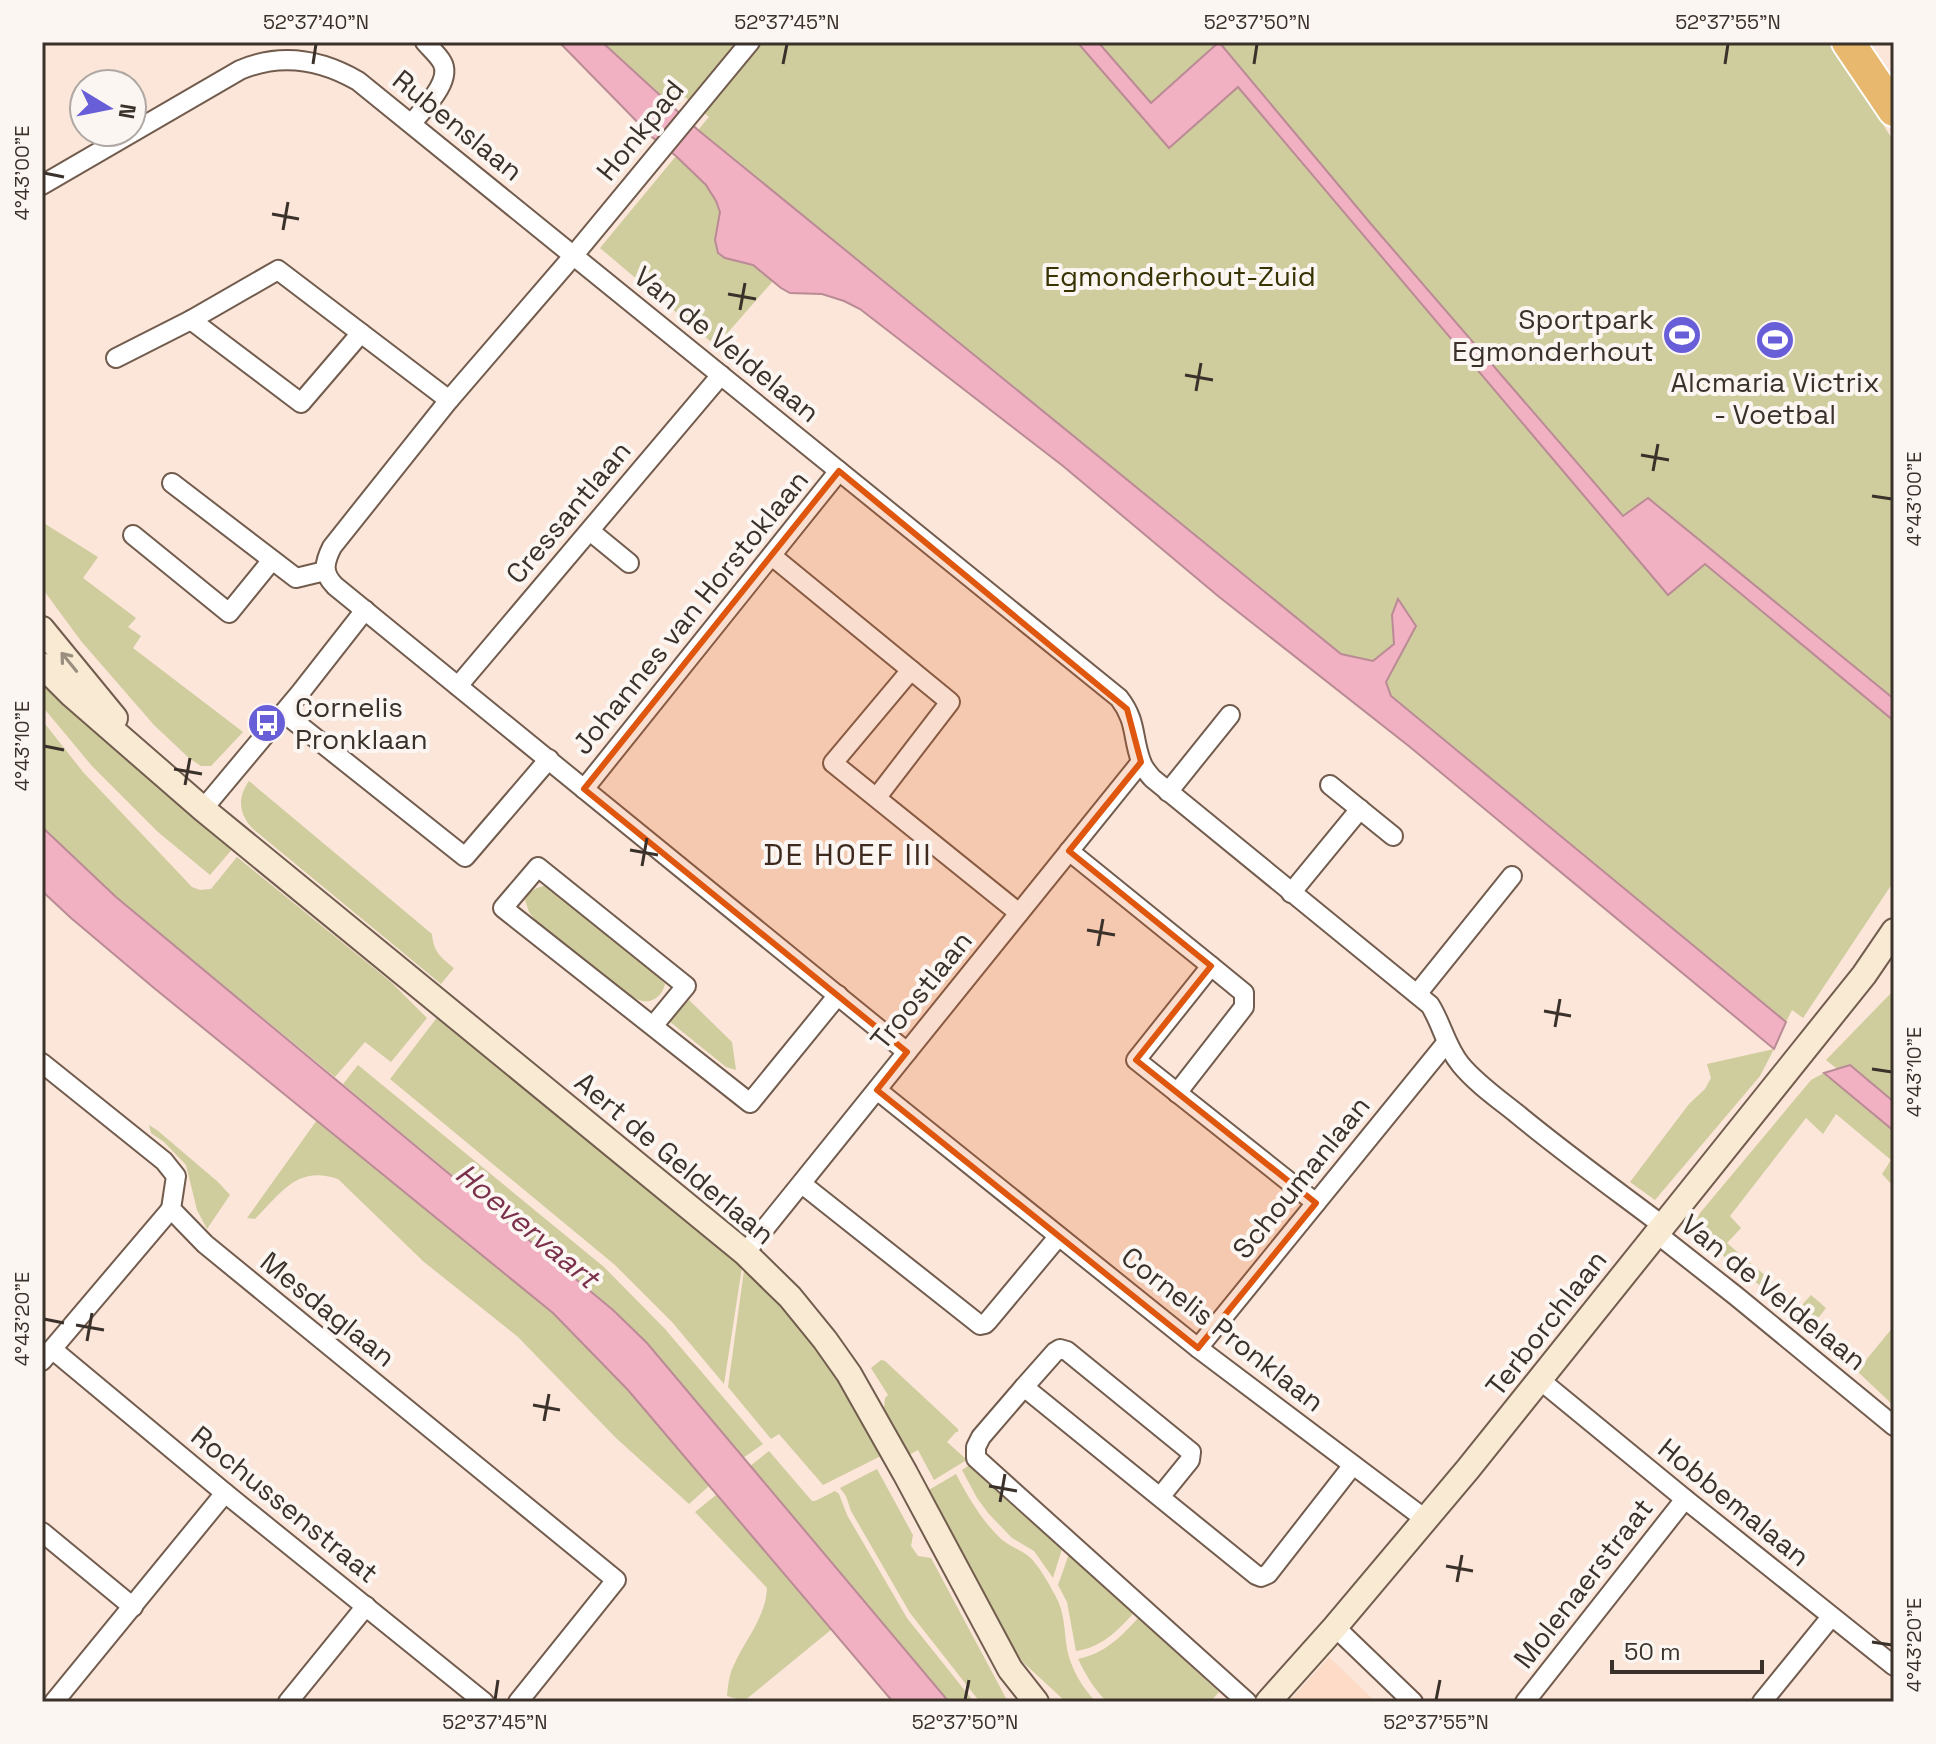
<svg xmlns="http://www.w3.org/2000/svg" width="1936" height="1744" viewBox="0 0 1936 1744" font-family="'Space Grotesk',sans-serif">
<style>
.built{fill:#fddbc7}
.green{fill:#cfcc9d}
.water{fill:#f1b1c3;stroke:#ba8b95;stroke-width:2}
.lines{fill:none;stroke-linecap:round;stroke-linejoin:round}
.street-casing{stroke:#725c4e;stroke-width:22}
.secondary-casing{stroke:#725c4e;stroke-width:28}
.highway-casing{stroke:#fff;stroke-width:36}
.street{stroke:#fff;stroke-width:18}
.secondary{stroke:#f8ead3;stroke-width:24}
.highway{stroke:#e7b86d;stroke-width:32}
.oneway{stroke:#9a8e7f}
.marked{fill:#df570e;fill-opacity:0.2;stroke:#df570e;stroke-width:6;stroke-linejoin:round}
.ticks{fill:none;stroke:#3b312b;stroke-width:3}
.labels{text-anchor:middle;stroke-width:8;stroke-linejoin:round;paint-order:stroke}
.street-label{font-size:28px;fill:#3b312b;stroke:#fcf6f3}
.park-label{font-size:28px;fill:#373302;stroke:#fcf6f3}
.poi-label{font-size:28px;fill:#3b312b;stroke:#fcf6f3;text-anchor:end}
.neighbourhood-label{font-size:30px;letter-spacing:2px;fill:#3e2a1e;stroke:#fcf6f3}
.water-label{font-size:30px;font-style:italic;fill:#7b314c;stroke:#fcf6f3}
.neatline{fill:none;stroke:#3b312b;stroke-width:3}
.ticks-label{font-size:20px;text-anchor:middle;fill:#3b312b}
</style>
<rect width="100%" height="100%" fill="#fbe6d9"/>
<polygon class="built" points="1329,1657 1376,1702 1289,1702"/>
<g class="green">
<polygon points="602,42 1829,42 1852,75 1894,142 1894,881 1803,1018 1792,1010 1786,1022 1391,696 1386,682 1388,678 1367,660 1341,654 698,130 709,117 685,97 675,108"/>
<path d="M 676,156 C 690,170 719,193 720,213 C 720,222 716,232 715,240 L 725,258 L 753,265 L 773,281 L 716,346 L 600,248 Z"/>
<polygon points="42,522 98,557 83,578 136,618 128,627 141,636 133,648 243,732 211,766 201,766 189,758 154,725 81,641 42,588"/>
<polygon points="42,681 121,756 234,847 210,875 158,832 92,766 42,706"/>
<polygon points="42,720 83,772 192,887 200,890 211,889 237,857 391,982 427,1018 391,1062 365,1042 335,1077 116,897 42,827"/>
<path d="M 249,781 L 432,934 C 433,951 441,958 454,968 L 441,984 L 252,828 C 239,813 237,798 249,781 Z"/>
<path d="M 549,885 L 633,949 L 665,984 C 663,994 654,1003 643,1001 C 624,998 554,936 536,921 L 529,912 L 525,900 C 531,889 537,887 549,885 Z"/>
<polygon points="1894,990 1894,1114 1826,1060"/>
<polygon points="689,1000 732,1042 736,1070 726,1067 669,1021"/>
<polygon points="439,1015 743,1261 724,1384 672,1322 615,1265 390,1079"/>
<polygon points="1774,1049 1760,1076 1655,1200 1630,1182 1689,1104 1705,1089 1711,1078 1707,1064"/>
<polygon points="358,1065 604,1267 665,1329 763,1444 743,1458 647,1344 614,1310 343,1084"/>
<polygon points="1824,1073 1894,1131 1894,1187 1882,1174 1891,1160 1836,1114 1823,1134 1806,1118 1730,1216 1741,1228 1727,1243 1801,1306 1811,1295 1826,1308 1811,1327 1700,1237 1695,1223 1700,1213 1811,1080"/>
<path d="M 317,1120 L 553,1313 L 628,1390 L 709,1486 L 689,1504 L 616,1438 L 518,1337 L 424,1262 L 338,1179 C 297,1165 281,1193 255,1219 L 247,1218 Z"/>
<polygon points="149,1125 157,1130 218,1182 230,1195 207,1229 197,1210 186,1165 164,1142 151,1133"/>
<polygon points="745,1263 812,1336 885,1454 823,1485 779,1434 771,1439 728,1387"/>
<polygon points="1894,1326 1894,1406 1857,1371"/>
<polygon points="881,1360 885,1361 958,1429 958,1432 956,1432 947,1442 966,1459 965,1461 934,1480 918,1450 909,1455 884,1408 885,1398 888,1395 871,1368"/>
<polygon points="769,1451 812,1501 815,1501 835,1491 839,1494 847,1515 907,1618 974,1702 949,1702 750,1466"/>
<polygon points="971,1464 1062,1549 1053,1578 1034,1551 1012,1538 988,1513 977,1498 962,1470"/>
<polygon points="877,1469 913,1535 911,1546 918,1556 931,1558 1008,1702 980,1702 910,1613 851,1511 846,1496 840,1488"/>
<path d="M 956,1474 C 968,1497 982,1521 1001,1539 C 1009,1546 1019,1549 1027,1555 C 1037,1562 1049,1584 1055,1595 C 1065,1612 1064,1630 1067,1649 C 1071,1669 1082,1687 1096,1702 L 1066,1702 L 1012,1652 L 927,1491 Z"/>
<path d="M 716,1495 L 832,1629 L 744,1701 L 727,1696 C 728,1686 729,1674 734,1665 C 745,1640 766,1617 767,1588 L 695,1512 Z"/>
<path d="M 1069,1554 L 1133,1614 C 1116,1632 1102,1647 1076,1651 L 1067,1602 L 1058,1585 Z"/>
<path d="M 1138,1618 L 1219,1692 L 1210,1702 L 1107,1702 C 1094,1689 1086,1675 1078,1659 C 1105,1653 1120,1638 1138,1618 Z"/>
</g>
<g class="water">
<polygon points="559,42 602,42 698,130 1341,654 1373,661 1394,644 1392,615 1398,599 1416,626 1386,682 1391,696 1786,1022 1774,1049 1410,747 1218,596 1063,466 860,309 844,301 822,294 790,293 781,288 753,265 725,258 718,253 715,240 720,212 716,201 706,185 676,156 652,137"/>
<polygon points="1077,42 1098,42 1151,103 1219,42 1371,224 1623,516 1648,498 1894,699 1894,721 1705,564 1668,595 1238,87 1169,148"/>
<polygon points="42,827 116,897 613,1310 647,1343 949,1702 893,1702 628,1390 553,1313 154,988 71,918 42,891"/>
<polygon points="1850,1065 1894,1102 1894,1131 1824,1073"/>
</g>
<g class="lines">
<g class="street-casing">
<g id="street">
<path d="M 750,42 L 574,255 L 449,400 L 332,547 C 324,563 322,573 335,586 L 907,1052"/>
<path d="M 412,123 C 423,109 453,81 442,62 C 438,55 430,48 425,42"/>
<path d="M 42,185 L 240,70 C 280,53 320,59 358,81 L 1119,698 C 1137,721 1132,737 1141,761 C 1143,768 1148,773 1152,778 L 1430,1005 C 1442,1024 1446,1047 1461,1065 C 1476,1083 1497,1098 1516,1113 C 1563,1152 1613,1188 1662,1225"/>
<polyline points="191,320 301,403 361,333"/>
<polyline points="116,358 191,320 278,270 449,400"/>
<polyline points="172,483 296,578 325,571"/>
<polyline points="590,531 629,563"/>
<polyline points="133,535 229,613 272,560"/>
<polyline points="772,556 911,670 833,763 1019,913"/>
<polyline points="458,686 721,375"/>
<polyline points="284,713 465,857 549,759"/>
<polyline points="1330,785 1393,836"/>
<polyline points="584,789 839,471"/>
<polyline points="1168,792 1230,715"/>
<polyline points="877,797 950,702 911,670"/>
<polyline points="203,809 300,693 365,610"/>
<polyline points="1069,851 1211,966 1136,1060 1316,1203"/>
<polyline points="1291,893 1360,809"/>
<polyline points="1417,994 1512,876"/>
<polyline points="653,1026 686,986 538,867 503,908 750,1103 838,995"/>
<polyline points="42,1063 164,1161 176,1176 171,1209 205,1244 616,1580 518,1702"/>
<polyline points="877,1090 1198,1348 1425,1519"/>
<polyline points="1177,1093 1244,1007 1244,993 1211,966"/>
<polyline points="802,1184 980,1325 985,1324 988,1321 1058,1237"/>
<polyline points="1656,1233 1736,1296 1894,1426"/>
<polyline points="745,1253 1141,762"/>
<polyline points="1198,1348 1447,1042"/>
<polyline points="52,1349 225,1493 484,1702"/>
<polyline points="42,1361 171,1209"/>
<polyline points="1540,1380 1685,1499 1894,1666"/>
<polyline points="1024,1387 981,1437 976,1447 976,1458 1247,1702"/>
<polyline points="1160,1497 1190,1460 1191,1452 1067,1351 1060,1349 1055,1352 1024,1387 1256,1575 1261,1577 1268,1574 1353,1465"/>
<polyline points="42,1532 133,1607"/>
<polyline points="1335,1627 1413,1702"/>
<polyline points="54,1702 225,1493"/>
<polyline points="288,1702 366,1606"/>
<polyline points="1525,1702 1685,1499"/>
<polyline points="1762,1702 1831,1617"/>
</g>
</g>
<g class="secondary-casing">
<g id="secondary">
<polyline points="42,629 115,718"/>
<polyline points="42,665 72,695 203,809 745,1253 790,1297 825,1340 849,1374 905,1473 1010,1669 1036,1702"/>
<polyline points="1268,1702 1335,1627 1468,1469 1864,975 1894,931"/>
</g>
</g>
<g class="highway-casing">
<polyline id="highway" points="1848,42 1894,110"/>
</g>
<use href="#street" class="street"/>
<use href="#secondary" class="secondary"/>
<use href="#highway" class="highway"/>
</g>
<defs><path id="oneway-shaft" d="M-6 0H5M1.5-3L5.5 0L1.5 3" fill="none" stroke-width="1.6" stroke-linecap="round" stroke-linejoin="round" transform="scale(2)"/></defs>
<use class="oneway" href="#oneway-shaft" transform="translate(69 662) rotate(-129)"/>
<path class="marked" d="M 839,471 L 1127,709 L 1141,762 L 1069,851 L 1211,966 L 1136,1060 L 1316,1203 L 1198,1348 L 877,1090 L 907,1052 L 584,789 Z"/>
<path class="ticks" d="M 313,64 L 316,44M 783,64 L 787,44M 1254,64 L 1257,44M 1725,64 L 1728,44M 44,173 L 64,177M 272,214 L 299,219M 283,230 L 288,202M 728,294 L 756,299M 740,310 L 745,283M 1185,375 L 1213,380M 1196,391 L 1201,363M 1641,455 L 1669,460M 1653,471 L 1658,444M 1872,496 L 1892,499M 44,746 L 64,750M 174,769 L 202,774M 185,785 L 190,758M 630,850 L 658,855M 642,866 L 647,838M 1087,930 L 1115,935M 1098,946 L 1103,919M 1544,1011 L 1571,1016M 1555,1027 L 1560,999M 1872,1069 L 1892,1072M 44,1319 L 64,1323M 76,1325 L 104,1330M 87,1341 L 92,1313M 533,1405 L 560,1410M 544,1421 L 549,1394M 989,1486 L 1017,1491M 1000,1502 L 1005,1474M 1446,1566 L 1473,1571M 1457,1582 L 1462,1555M 1872,1642 L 1892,1645M 495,1700 L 498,1680M 965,1700 L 969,1680M 1436,1700 L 1440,1680"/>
<defs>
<g id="stadium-disc" transform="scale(2)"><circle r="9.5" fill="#675ed8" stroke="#fcf6f3"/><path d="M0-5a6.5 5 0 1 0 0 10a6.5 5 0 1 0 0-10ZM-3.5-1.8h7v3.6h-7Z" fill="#fff"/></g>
<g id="bus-disc" transform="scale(2)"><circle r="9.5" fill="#675ed8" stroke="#fcf6f3"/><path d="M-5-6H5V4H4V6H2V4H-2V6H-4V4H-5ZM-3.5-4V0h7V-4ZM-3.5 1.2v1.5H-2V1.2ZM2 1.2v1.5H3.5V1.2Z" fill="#fff"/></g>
</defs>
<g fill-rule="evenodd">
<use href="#stadium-disc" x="1682" y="335"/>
<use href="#stadium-disc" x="1775" y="340"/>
<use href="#bus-disc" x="267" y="723"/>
</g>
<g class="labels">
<g class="street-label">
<text transform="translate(458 125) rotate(39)" y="10">Rubenslaan</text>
<text transform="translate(640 130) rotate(-51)" y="10">Honkpad</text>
<text transform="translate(727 344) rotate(39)" y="10">Van de Veldelaan</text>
<text transform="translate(568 512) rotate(-50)" y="10">Cressantlaan</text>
<text transform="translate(690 612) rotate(-51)" y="10">Johannes van Horstoklaan</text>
<text transform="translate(921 990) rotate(-51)" y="10">Troostlaan</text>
<text transform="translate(675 1158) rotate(40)" y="10">Aert de Gelderlaan</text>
<text transform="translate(1301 1177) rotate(-51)" y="10">Schoumanlaan</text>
<text transform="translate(1774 1292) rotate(39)" y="10">Van de Veldelaan</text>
<text transform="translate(328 1309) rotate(39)" y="10">Mesdaglaan</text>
<text transform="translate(1546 1323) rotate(-52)" y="10">Terborchlaan</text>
<text transform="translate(1223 1329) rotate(38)" y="10">Cornelis Pronklaan</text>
<text transform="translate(1734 1502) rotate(39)" y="10">Hobbemalaan</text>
<text transform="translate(285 1504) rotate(39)" y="10">Rochussenstraat</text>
<text transform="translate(1583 1583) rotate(-52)" y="10">Molenaerstraat</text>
</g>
<g class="park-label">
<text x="1180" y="286">Egmonderhout-Zuid</text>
</g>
<g class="poi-label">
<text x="1654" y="329">Sportpark<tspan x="1654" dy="32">Egmonderhout</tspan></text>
<text x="1775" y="392" text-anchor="middle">Alcmaria Victrix<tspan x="1775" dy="32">- Voetbal</tspan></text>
<text x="295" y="717" text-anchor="start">Cornelis<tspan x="295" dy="32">Pronklaan</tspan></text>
</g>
<g class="neighbourhood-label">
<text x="848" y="865">DE HOEF III</text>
</g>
<g class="water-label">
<text transform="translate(527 1226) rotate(40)" y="10">Hoevervaart</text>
</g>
</g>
<rect width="1936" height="1744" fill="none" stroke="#fcf6f3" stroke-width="88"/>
<g transform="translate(108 108) rotate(100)"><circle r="38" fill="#fcf6f3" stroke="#afa7a3" stroke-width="2"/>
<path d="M0-6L14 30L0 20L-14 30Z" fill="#675ed8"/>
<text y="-12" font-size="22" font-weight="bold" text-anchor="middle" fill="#3b312b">N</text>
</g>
<path d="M1612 1660v12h150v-12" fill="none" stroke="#3b312b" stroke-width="4"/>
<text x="1624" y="1660" font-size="24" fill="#3b312b" stroke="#fcf6f3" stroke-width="6" paint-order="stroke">50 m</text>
<rect x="44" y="44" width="1848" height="1656" class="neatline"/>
<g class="ticks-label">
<text x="316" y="29">52°37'40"N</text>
<text x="787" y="29">52°37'45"N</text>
<text x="1257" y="29">52°37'50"N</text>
<text x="1728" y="29">52°37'55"N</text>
<text transform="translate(22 173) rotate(-90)" y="7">4°43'00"E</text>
<text transform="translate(1914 499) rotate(-90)" y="7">4°43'00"E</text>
<text transform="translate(22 746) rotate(-90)" y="7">4°43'10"E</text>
<text transform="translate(1914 1072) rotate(-90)" y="7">4°43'10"E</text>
<text transform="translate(22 1319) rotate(-90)" y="7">4°43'20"E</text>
<text transform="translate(1914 1645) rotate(-90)" y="7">4°43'20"E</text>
<text x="495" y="1729">52°37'45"N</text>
<text x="965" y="1729">52°37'50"N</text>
<text x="1436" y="1729">52°37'55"N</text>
</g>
</svg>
